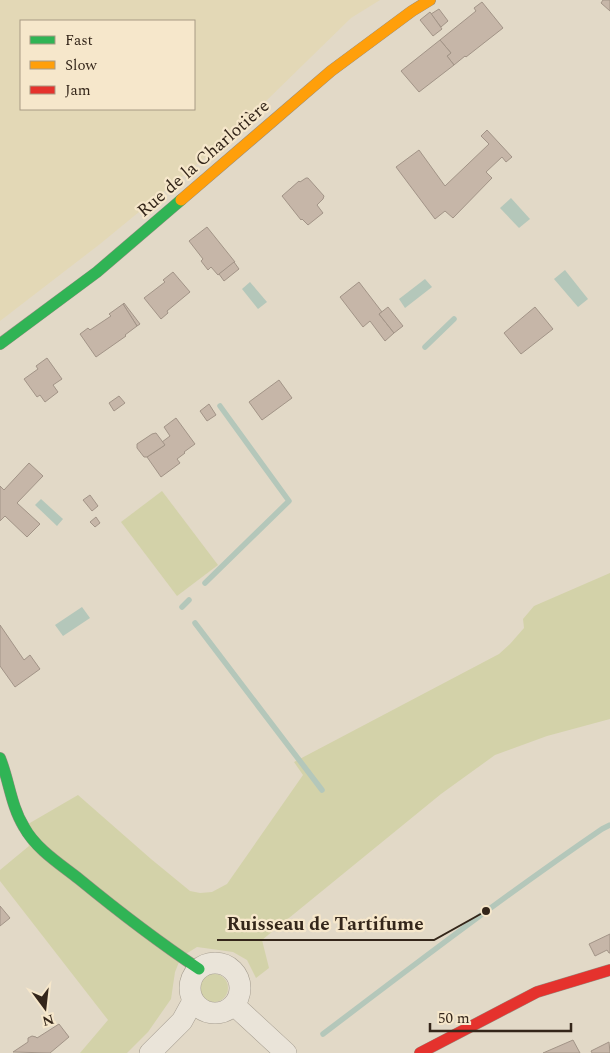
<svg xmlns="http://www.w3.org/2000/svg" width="610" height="1053" viewBox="0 0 610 1053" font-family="Spectral,serif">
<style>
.farmland{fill:#e3d8b6;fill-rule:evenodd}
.green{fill:#d3d2a9}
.water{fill:#b4c7ba}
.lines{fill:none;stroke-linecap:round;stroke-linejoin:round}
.stream{stroke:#b4c7ba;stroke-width:5.5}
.building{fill:#c6b6a8;stroke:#a29487}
.street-casing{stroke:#a69e91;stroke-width:22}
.fast-casing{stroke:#968d81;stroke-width:12}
.slow-casing{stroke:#968d81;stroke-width:12}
.jam-casing{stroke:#968d81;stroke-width:12}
.street{stroke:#eae4d9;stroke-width:21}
.fast{stroke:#30b455;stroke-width:11}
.slow{stroke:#ff9f0a;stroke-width:11}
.jam{stroke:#e5322d;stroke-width:11}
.labels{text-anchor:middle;stroke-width:4.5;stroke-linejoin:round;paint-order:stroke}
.street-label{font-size:18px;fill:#34261a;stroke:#f6e7cb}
.leader{fill:none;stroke:#34261a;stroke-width:2}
.callout-dot{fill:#34261a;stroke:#f6e7cb;stroke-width:2}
.callout-label{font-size:19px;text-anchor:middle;font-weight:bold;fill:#34261a;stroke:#f6e7cb;stroke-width:4.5;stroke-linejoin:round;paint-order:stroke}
</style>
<rect width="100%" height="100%" fill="#e2d9c7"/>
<path class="farmland" d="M 0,0 L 380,0 L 351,18 L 228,138 L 207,156 L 100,244 L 0,321 ZM 21,21 L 194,21 L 194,109 L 21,109 Z"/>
<g class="green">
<polygon points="162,491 218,565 177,596 121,522"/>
<polygon points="610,573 610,719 547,736 495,755 441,794 262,940 269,968 256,978 247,960 233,952 197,947 181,957 175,972 171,999 148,1032 127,1053 80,1053 108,1020 0,881 0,870 29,846 23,827 78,795 151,859 190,891 200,893 212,892 227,884 303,775 294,762 499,654 510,644 524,628 523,619 534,606"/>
<circle cx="214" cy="988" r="14"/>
</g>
<g class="water">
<polygon points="511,198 530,219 519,228 500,208"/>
<polygon points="565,270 588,299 578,307 554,279"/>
<polygon points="425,279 432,287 405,308 399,299"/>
<polygon points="250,282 267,302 258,309 242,289"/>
<polygon points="41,499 63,519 57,526 35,505"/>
<polygon points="82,607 90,618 63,636 55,625"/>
</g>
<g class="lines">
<g class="stream">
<polyline points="425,347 454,319"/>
<polyline points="205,583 289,501 220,406"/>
<polyline points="182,607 189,600"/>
<polyline points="195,623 322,790"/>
<path d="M 323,1034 C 415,964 507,894 602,829 L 610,825"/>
</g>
</g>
<g class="building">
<polygon points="603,0 610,0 610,11 601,3"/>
<polygon points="482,2 503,28 466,57 465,56 454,65 447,56 451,53 440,40 476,11 474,8"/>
<polygon points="439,9 448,21 441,27 431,14"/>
<polygon points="430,12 442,29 433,36 420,20"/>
<polygon points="440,40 451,53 447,56 454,65 419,92 401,71"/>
<polygon points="487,130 512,157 506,162 502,157 486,172 492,178 453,218 445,211 435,219 396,167 419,150 445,186 489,144 481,136"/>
<polygon points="306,178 308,178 324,196 323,199 317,205 323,213 308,225 302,219 301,220 282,196 299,181 300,182"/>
<polygon points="207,227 235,262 218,275 211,267 208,270 201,261 203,259 189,241"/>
<polygon points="234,262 239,269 224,281 219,274"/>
<polygon points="173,272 190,292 167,311 168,313 161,319 144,298 165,282 163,280"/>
<polygon points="359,282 382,312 379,314 394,333 385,341 370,321 363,327 340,297"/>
<polygon points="124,303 140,324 137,326 123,304"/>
<polygon points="123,304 137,326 125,335 126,336 96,357 80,334 88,328 90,330 111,316 109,314"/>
<polygon points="388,307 403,326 394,333 379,314"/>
<polygon points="535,307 553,329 521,354 504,333"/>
<polygon points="47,358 62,379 53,385 58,392 45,402 40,395 37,397 24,379 38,369 36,366"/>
<polygon points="279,380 292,398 262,420 249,402"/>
<polygon points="119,396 125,403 114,411 109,403"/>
<polygon points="209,404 216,415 207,421 200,411"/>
<polygon points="176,418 195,444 184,452 185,453 177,459 180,463 161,477 147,457 165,445 162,442 170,436 164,427"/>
<polygon points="156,433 165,445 147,457 144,457 137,448 137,444 152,434"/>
<polygon points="29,463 43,476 17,503 40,524 27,537 5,516 0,521 0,486 4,490"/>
<polygon points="90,495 98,506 92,511 83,500"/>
<polygon points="96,517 100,523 95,527 90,522"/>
<polygon points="0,625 24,660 30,655 40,669 15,687 0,666"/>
<polygon points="0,906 10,918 0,926"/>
<polygon points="610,934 610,953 609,953 607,950 595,956 589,944"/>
<polygon points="59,1024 69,1037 50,1053 13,1052 28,1042 28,1038 32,1036 36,1037 37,1038"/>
<polygon points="573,1040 580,1053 543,1053"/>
<polygon points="609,1042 610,1053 592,1053 591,1051"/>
</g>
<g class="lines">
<g class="street-casing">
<g id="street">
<circle cx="215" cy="988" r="25"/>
<polyline points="234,1005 286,1053"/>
<polyline points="150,1053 182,1021 193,1001"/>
</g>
</g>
<g class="fast-casing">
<g id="fast">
<polyline points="0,344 97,272 181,200"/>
<path d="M 0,758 C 9,780 11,806 24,827 C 36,849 60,864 79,879 C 118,911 157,941 199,969"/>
</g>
</g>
<g class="slow-casing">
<polyline id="slow" points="181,200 331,71 412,11 430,0"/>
</g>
<g class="jam-casing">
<polyline id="jam" points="420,1053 537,992 610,970"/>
</g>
<use href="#street" class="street"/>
<use href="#fast" class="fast"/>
<use href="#slow" class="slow"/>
<use href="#jam" class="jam"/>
</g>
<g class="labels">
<g class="street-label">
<text transform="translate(203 158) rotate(-41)" y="6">Rue de la Charlotière</text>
</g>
</g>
<path class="leader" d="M486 911L434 940H217"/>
<circle class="callout-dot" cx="486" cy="911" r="5"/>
<g class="callout-label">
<text x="325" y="930">Ruisseau de Tartifume</text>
</g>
<rect x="20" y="20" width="175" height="90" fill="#f6e7cb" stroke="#a89a84"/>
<rect x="30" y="36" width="25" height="8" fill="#30b455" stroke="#a89a84"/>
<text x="65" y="45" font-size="15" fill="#34261a">Fast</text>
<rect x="30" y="61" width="25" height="8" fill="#ff9f0a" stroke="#a89a84"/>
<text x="65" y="70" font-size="15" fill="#34261a">Slow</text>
<rect x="30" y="86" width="25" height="8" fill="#e5322d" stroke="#a89a84"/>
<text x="65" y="95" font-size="15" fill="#34261a">Jam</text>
<g transform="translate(45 1008) rotate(165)" stroke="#f6e7cb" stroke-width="4" paint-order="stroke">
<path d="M0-4L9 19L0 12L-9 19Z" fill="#34261a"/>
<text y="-8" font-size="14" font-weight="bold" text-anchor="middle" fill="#34261a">N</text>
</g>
<path d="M430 1023v8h141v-8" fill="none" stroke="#34261a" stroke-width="2.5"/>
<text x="438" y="1023" font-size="15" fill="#34261a" stroke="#f6e7cb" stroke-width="4" paint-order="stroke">50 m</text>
</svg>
